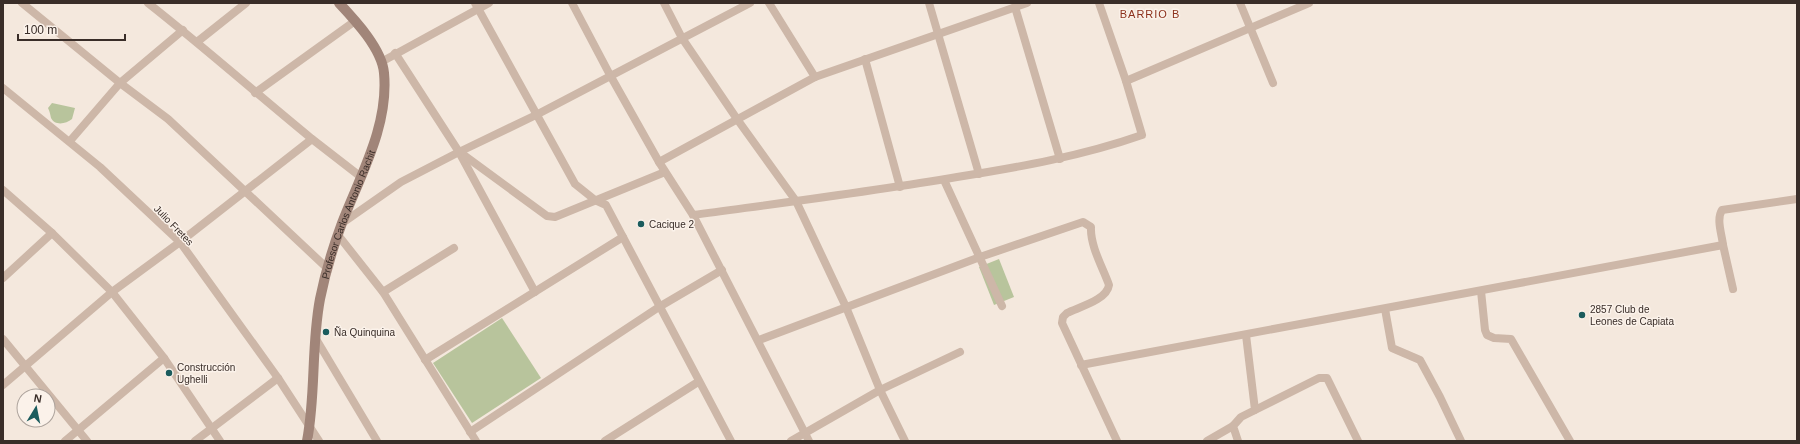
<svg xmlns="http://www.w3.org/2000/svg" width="1800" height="444" viewBox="0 0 1800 444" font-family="Arial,sans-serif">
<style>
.green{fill:#b8c49c}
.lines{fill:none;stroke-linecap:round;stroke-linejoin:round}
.street{stroke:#cdb7a8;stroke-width:8}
.secondary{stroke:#a18579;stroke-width:10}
.poi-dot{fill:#1b5c5d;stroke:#fbf2ea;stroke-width:1.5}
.labels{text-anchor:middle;stroke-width:3;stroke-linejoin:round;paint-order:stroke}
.street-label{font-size:10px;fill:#392d28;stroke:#fbf2ea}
.poi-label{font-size:10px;fill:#392d28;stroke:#fbf2ea;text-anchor:start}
.neighbourhood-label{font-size:11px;letter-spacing:1px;fill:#8d321d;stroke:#fbf2ea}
</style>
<rect width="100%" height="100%" fill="#f4e8dd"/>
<g class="green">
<path d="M 52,103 L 75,108 L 72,119 C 66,124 55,126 51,118 C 50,114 50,112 48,108 Z"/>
<polygon points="999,259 1014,297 994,305 979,267"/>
<polygon points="502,318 541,378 472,423 433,363"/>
</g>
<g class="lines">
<g class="street">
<polyline points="22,3 120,83 168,119 327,268"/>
<path d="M 148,3 C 204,47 257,94 312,139"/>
<polyline points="475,3 575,184 595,200 606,205 731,441"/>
<polyline points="572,3 610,75 659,162"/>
<polyline points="664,3 682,38 737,119 796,201 846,307 880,390 905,441"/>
<polyline points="769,3 815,77"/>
<polyline points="929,3 979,174"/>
<polyline points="1240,3 1273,83"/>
<polyline points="1015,7 1060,159"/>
<polyline points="197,42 246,3"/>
<polyline points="395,53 459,152 535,292"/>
<polyline points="865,59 900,187"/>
<polyline points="383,61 489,3"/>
<polyline points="1126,81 1309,3"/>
<polyline points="3,88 100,167 180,242 278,378 319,441"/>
<polyline points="255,93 355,21"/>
<polyline points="70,141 120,83 183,30"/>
<polyline points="461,153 547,216 555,217 665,172"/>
<polyline points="944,180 1002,306"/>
<polyline points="3,190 52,233 112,292 164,358 220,441"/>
<path d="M 693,215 C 781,203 869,192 957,177 C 1020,167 1082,156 1142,135 L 1126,81 L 1099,3"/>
<polyline points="341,224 401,182 459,152 536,115 750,3"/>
<polyline points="338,235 383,292 476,441"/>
<polyline points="1723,245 1733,289"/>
<polyline points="3,278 52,233"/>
<polyline points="1481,291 1485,330 1487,335 1494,338 1511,339 1570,441"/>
<polyline points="383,292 454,248"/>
<polyline points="1385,309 1392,348 1420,360 1440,397 1461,441"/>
<polyline points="3,339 87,441"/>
<polyline points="316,339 377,441"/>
<path d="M 759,340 L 980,257 L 1083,222 L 1091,227 C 1090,246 1103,268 1109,285 C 1107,300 1079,307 1067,313 L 1063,317 L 1062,323 L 1117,441"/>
<polyline points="425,360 623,237"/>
<path d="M 1081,365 L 1723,245 C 1722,235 1716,219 1722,210 L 1797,199"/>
<polyline points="3,385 112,292 180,242 312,139 361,177"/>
<polyline points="1255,410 1319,378 1327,378 1358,441"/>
<polyline points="470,432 659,307 722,270"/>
<polyline points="65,441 164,358"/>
<polyline points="195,441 278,378"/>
<polyline points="605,441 698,382"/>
<polyline points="791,441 880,390 960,352"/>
<polyline points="809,441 693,215 659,162 815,77 1027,3"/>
<polyline points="1207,441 1233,426"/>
<polyline points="1238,441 1233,426 1241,417 1255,410 1246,335"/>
</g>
<path class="secondary" id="s1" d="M 307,441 C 316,394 311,346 320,299 C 325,274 333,247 342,223 C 360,176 389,126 384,73 C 382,49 355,20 339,3"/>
</g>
<g class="poi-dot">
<circle cx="641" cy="224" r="4"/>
<circle cx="1582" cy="315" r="4"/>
<circle cx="326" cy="332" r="4"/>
<circle cx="169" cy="373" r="4"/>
</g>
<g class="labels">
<g class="street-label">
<text dy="4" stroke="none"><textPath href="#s1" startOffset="232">Profesor Carlos Antonio Rachit</textPath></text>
<text transform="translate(174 225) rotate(46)" y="4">Julio Fretes</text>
</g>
<g class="poi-label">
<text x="649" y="228">Cacique 2</text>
<text x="1590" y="313">2857 Club de<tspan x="1590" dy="12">Leones de Capiata</tspan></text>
<text x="334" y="336">Ña Quinquina</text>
<text x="177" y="371">Construcción<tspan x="177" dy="12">Ughelli</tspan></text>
</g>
<g class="neighbourhood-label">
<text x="1150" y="18">BARRIO B</text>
</g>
</g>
<rect width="1800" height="444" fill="none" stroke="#392d28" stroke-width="8"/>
<g transform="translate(36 408) rotate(10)"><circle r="19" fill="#fbf2ea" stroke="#ada39c"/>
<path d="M0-3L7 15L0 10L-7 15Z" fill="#1b5c5d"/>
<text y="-6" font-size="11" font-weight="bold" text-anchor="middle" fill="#392d28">N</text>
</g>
<path d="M18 34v6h107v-6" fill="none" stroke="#392d28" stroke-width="2"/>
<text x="24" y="34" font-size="12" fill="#392d28" stroke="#fbf2ea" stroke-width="3" paint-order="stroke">100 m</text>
</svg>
